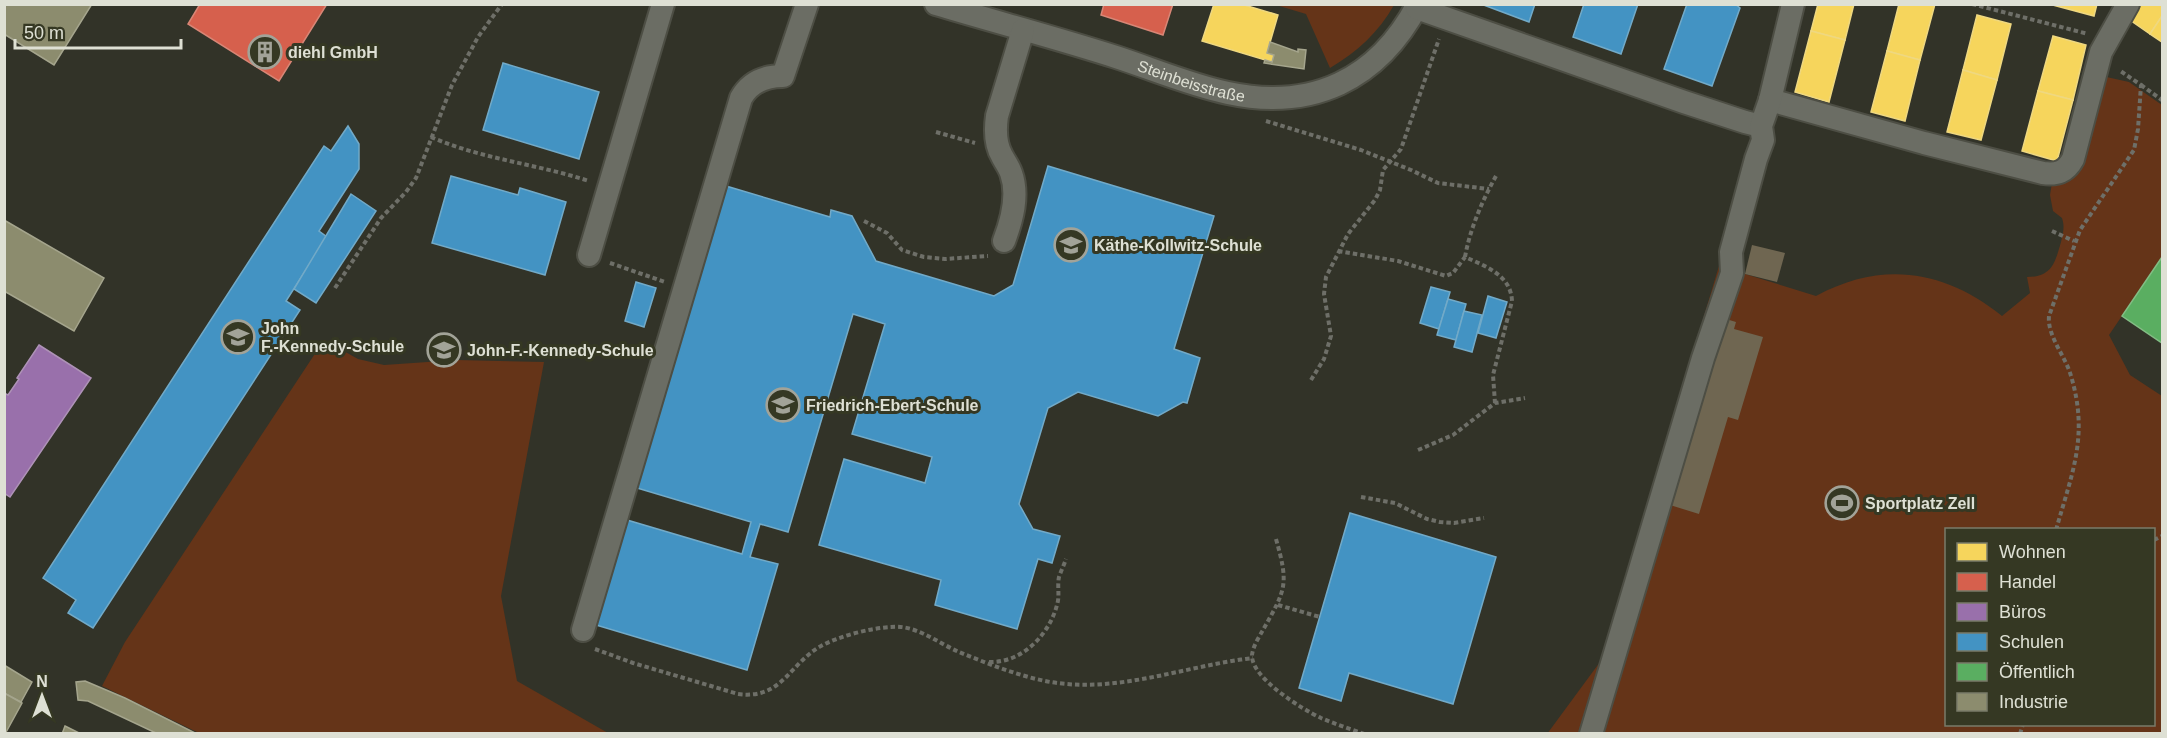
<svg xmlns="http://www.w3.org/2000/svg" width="2167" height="738" viewBox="0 0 2167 738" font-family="Arial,sans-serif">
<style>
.green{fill:#653418;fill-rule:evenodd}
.homes{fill:#f6d55c;stroke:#efd880;stroke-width:1.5}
.shops{fill:#d6604d;stroke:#d88676;stroke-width:1.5}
.offices{fill:#9970ab;stroke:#ae92b7;stroke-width:1.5}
.schools{fill:#4393c3;stroke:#72aac8;stroke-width:1.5}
.public{fill:#5aae61;stroke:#82bd84;stroke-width:1.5}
.industry{fill:#8c8c6e;stroke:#a5a58d;stroke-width:1.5}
.building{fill:#6f6651}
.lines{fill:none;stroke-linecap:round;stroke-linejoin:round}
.minor-casing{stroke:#4d4e44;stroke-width:26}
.path{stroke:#6e6f68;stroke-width:4;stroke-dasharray:4.5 3;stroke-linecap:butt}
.minor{stroke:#6b6d64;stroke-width:22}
.labels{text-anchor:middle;stroke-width:6;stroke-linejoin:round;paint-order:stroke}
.poi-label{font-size:16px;font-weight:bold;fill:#dee0d4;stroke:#353823;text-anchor:start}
.street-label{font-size:16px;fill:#dee0d4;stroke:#353823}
</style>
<rect width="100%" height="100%" fill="#323328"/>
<g class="green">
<path d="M 1276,5 L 1394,5 C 1379,32 1357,52 1330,68 L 1306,14 Z"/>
<path d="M 2102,76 L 2129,82 L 2162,105 L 2162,257 L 2109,335 L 2130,375 L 2162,396 L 2162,733 L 1547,734 L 1600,662 L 1719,266 L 1816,296 C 1882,260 1945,270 2002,316 L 2030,293 L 2027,277 C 2052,277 2055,263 2061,242 C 2063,233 2065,227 2062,218 L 2053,211 L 2050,195 L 2052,183 L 2066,181 L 2078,171 ZM 1946,530 L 2154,530 L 2154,724 L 1946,724 Z"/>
<polygon points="324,340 358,359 384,365 457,360 544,362 501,596 517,681 608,733 199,733 102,686 125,642"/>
</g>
<g class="homes">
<polygon points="1214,4 1241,4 1278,15 1267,53 1274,55 1272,62 1202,41"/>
<polygon points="1818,4 1854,4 1845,40 1811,31"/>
<polygon points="1899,4 1935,4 1920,60 1887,51"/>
<polygon points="2049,4 2097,4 2094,16"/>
<polygon points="2141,4 2162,4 2162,16 2150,34 2130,20"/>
<polygon points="1977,15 2011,24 1997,80 1963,70"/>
<polygon points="2162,16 2162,42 2150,34"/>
<polygon points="1811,31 1845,40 1829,102 1795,92"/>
<polygon points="2053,36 2086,45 2073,100 2038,91"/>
<polygon points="1887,51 1920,60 1905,121 1871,112"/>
<polygon points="1963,70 1997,80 1981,140 1947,132"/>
<polygon points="2038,91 2073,100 2057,161 2022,151"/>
</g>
<g class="shops">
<polygon points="200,4 327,4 279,81 188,24"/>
<polygon points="1104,4 1173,4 1163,35 1101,15"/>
</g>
<polygon class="offices" points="39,345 91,378 10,497 4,493 4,393 8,395 19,379 17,378"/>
<g class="schools">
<polygon points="1481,4 1535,4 1529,22"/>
<polygon points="1584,4 1638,4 1621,54 1573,37"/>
<polygon points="1687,4 1735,4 1740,8 1712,86 1664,69"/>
<polygon points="503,63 599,92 579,159 483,130"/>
<polygon points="348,126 359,144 359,169 319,231 327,237 286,301 300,310 93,628 68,613 76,600 43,578 324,146 331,151"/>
<polygon points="1048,166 1214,216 1174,349 1200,358 1187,403 1183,402 1158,416 1078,392 1048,408 1019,504 1033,529 1060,536 1052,563 1038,559 1017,629 935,605 941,580 819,545 844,459 925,483 932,457 852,434 885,324 853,314 788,532 760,524 750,557 778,564 747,670 596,625 627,520 742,554 751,522 637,488 726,186 830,217 831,210 852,216 876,261 994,296 1013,285"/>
<polygon points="451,176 518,195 520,188 566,202 545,275 432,243"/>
<polygon points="351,194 376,211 316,303 294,289"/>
<polygon points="636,282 656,288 644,327 625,321"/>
<polygon points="1431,287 1450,292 1439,329 1420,323"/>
<polygon points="1488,296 1507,302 1496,338 1478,333"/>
<polygon points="1448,299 1466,304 1456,340 1437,335"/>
<polygon points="1464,311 1482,315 1472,352 1454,347"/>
<polygon points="1350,513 1496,557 1453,704 1349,673 1341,701 1299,688"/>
</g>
<polygon class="public" points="2162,257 2162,343 2122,316"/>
<g class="industry">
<polygon points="4,4 92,4 54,65 4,34"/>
<polygon points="1270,42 1298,52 1298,49 1306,50 1304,69 1264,63 1265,60 1272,62 1274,55 1267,53"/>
<polygon points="4,220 104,278 74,331 4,291"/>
<polygon points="4,665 32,682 21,702 4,693"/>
<polygon points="85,681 125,698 197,734 158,734 88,701 78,700 76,682"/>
<polygon points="4,693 22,703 5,734 4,734"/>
<polygon points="65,726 81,734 62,734"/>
</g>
<g class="building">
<polygon points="1752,245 1785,253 1777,282 1745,274"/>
<polygon points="1726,319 1736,322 1734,329 1763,337 1738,420 1728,417 1699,514 1670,505"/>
</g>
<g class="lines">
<g class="minor-casing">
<g id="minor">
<path id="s1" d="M 936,4 C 996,22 1057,38 1116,57 C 1153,69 1190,85 1228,93 C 1312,111 1378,80 1418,4"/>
<polyline points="1417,8 1684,102 1745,122 1761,126"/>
<path d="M 1770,100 L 1924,143 L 2043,173 C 2057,175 2066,172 2073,159 L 2101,52 L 2128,4"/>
<path d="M 1004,241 C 1012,220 1019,195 1011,173 C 1009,167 1005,162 1002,156 C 995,144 995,130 997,116 L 1023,30"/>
<polyline points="589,255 663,4"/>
<path d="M 583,630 L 741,98 C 750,82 765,76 783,76 L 807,4"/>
<polyline points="1591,734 1703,358 1732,273 1731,252 1756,159 1763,140 1761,126 1770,100 1793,4"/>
</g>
</g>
<g class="path">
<polyline points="1972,4 2088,34"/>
<polyline points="2141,85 2162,100"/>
<polyline points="1266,121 1361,150 1411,170 1438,183 1489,189"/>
<polyline points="936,132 975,143"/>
<path d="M 431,137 C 481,159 537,164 589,181"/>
<polyline points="864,221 887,233 902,250 924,257 945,259 988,256"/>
<polyline points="2052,231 2074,241"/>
<path d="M 1338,251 L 1398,261 L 1446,276 L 1453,273 L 1465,257 C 1485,266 1511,275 1512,301 L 1493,375 L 1495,403"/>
<path d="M 1465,257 C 1470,229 1482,201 1496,176"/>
<polyline points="610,263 665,282"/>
<polyline points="335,288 381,218 406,192 416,178 452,85 478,37 502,4"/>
<polyline points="1311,380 1324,359 1331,336 1324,294 1326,277 1348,234 1375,200 1380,190 1383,170 1401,149 1439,39"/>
<polyline points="1418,450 1453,435 1495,403 1525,398"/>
<polyline points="1361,497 1395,503 1427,519 1440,522 1454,523 1484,518"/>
<path d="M 2056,530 C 2072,473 2089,436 2071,376 C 2066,357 2047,336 2049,316 L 2080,230 L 2134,150 L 2138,129 L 2141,85 L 2119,70"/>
<path d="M 1276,539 C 1289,585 1286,589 1263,630 C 1259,637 1253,646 1252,655 C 1251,678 1302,709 1321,718 C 1335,724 1350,729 1364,734"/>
<polyline points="2154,540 2162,536"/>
<polyline points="1278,605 1320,617"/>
<path d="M 595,649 L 633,663 L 738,694 C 782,700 790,663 821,646 C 839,636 871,628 891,627 C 915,624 938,643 959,652 C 986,663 1016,675 1045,681 C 1116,695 1183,666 1253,658"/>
<path d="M 989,662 C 1022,663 1049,635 1057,605 C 1060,596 1057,586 1059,577 C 1061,571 1064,565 1066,559"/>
<polyline points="2020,734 2023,724"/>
</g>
<use href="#minor" class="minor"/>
</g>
<defs>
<g id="building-ring" transform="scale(1.725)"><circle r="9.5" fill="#353823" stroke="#a2a398" stroke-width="1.5"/><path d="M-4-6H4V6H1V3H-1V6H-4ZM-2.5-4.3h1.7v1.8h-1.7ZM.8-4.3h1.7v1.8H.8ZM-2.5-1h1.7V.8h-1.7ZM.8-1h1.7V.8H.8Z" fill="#a2a398"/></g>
<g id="school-ring" transform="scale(1.725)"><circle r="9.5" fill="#353823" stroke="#a2a398" stroke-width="1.5"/><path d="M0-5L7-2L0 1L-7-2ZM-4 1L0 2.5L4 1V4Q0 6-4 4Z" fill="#a2a398"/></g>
<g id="stadium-ring" transform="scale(1.725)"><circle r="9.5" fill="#353823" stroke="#a2a398" stroke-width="1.5"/><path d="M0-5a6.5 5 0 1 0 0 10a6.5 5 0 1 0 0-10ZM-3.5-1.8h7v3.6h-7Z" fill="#a2a398"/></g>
</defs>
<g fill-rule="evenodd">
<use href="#building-ring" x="265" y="52"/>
<use href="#school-ring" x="1071" y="245"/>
<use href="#school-ring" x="238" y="337"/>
<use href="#school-ring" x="444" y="350"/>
<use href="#school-ring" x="783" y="405"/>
<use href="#stadium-ring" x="1842" y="503"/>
</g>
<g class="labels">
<g class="poi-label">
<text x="288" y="58">diehl GmbH</text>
<text x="1094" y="251">Käthe-Kollwitz-Schule</text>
<text x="261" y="334">John<tspan x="261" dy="18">F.-Kennedy-Schule</tspan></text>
<text x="467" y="356">John-F.-Kennedy-Schule</text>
<text x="806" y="411">Friedrich-Ebert-Schule</text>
<text x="1865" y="509">Sportplatz Zell</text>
</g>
<g class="street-label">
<text dy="6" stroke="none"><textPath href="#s1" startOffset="267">Steinbeisstraße</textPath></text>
</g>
</g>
<rect width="2167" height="738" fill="none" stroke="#dee0d4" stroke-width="12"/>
<rect x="1945" y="528" width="210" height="198" fill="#353823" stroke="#797b6a" stroke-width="1.5"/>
<rect x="1957" y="543" width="30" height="18" fill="#f6d55c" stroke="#797b6a" stroke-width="1.5"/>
<text x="1999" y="558" font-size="18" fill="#dee0d4">Wohnen</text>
<rect x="1957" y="573" width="30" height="18" fill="#d6604d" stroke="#797b6a" stroke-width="1.5"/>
<text x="1999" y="588" font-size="18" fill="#dee0d4">Handel</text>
<rect x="1957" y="603" width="30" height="18" fill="#9970ab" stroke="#797b6a" stroke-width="1.5"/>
<text x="1999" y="618" font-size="18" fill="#dee0d4">Büros</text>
<rect x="1957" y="633" width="30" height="18" fill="#4393c3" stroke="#797b6a" stroke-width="1.5"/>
<text x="1999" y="648" font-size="18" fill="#dee0d4">Schulen</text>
<rect x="1957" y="663" width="30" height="18" fill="#5aae61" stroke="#797b6a" stroke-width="1.5"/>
<text x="1999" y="678" font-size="18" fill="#dee0d4">Öffentlich</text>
<rect x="1957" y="693" width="30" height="18" fill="#8c8c6e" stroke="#797b6a" stroke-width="1.5"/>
<text x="1999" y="708" font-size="18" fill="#dee0d4">Industrie</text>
<g transform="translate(42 696)" stroke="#353823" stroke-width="4.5" paint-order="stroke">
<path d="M0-4.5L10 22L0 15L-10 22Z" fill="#dee0d4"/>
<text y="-9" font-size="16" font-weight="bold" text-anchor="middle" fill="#dee0d4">N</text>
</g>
<path d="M15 39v9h166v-9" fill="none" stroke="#dee0d4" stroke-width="3"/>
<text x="24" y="39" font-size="18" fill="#dee0d4" stroke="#353823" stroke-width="4.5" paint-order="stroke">50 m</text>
</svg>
